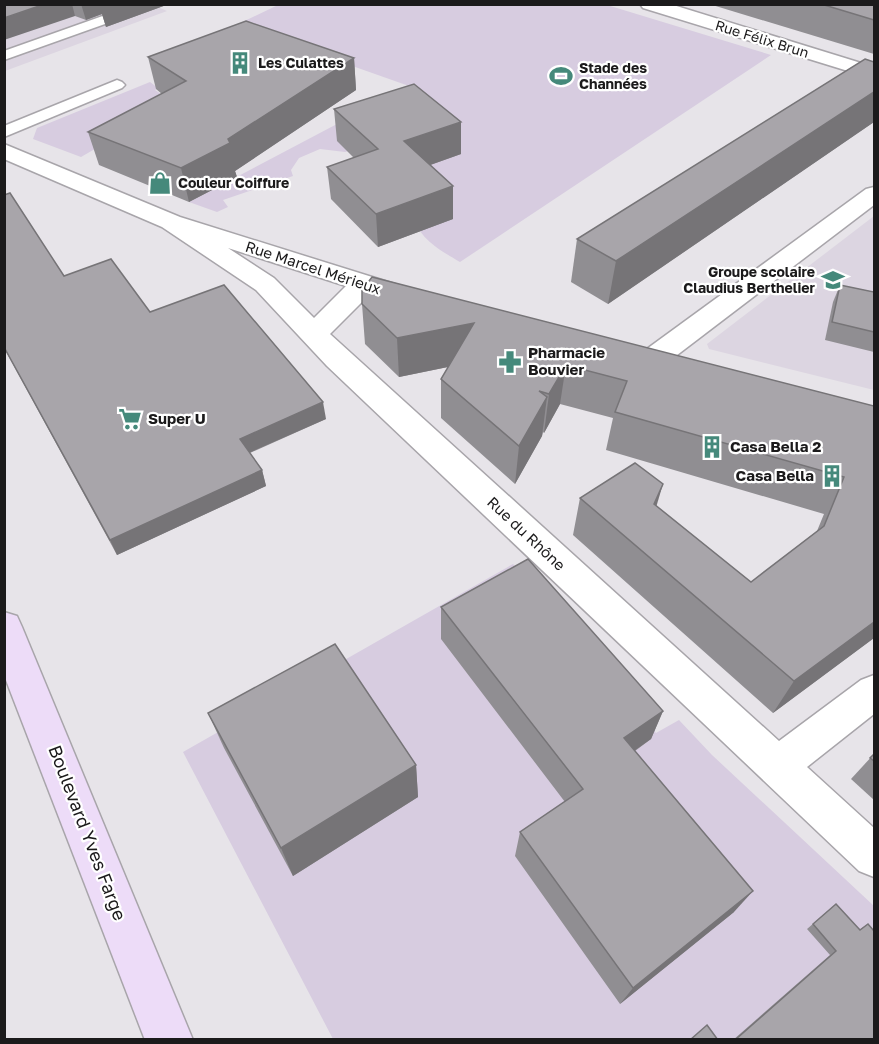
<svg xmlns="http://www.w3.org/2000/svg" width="879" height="1044" font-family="'Golos Text',sans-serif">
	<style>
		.built { fill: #dcd5e1 }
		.green { fill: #d7cce0 }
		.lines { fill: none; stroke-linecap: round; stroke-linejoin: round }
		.lane-casing { stroke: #a8a5aa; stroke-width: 3 }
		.street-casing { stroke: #a8a5aa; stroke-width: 3 }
		.secondary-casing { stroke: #a8a5aa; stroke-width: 3 }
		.lane { fill: #fff; fill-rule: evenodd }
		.street { fill: #fff; fill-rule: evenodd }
		.secondary { fill: #eddcf8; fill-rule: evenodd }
		.wall { fill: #908e92 }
		.shaded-wall { fill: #767477 }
		.building { fill: #a8a5aa; stroke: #767477; stroke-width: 1.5 }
		.labels { text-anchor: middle; stroke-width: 4.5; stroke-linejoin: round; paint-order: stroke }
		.far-street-label { font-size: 14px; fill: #1b1a1b; stroke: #fff }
		.far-poi-label { font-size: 14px; font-weight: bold; fill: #1b1a1b; stroke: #fff; text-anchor: start }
		.street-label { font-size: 15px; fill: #1b1a1b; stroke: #fff }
		.poi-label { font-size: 15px; font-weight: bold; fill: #1b1a1b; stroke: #fff; text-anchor: start }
		.near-street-label { font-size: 18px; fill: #1b1a1b; stroke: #fff }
	</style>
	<rect width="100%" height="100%" fill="#e7e4e9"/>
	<g class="built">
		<polygon points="151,4 167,11 5,71 5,5"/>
		<polygon points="874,216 874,390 709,349 707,344"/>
	</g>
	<g class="green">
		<path d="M278,5H607L771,55L460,262C410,233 417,228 404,174L460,154L446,141L359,148L345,152L320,149L299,158L291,170L293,176L223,200L228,207L217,212L189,202L409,86L236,25Z"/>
		<polygon points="150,82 158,88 155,90 207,125 100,146 81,157 33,139 37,128"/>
		<polygon points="513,564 651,697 637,710 656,733 679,720 712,755 874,906 874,1039 333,1039 183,752"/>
	</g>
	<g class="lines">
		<g class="lane-casing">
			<g id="lane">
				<polygon points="128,7 133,8 133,14 4,60 4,51"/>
				<polygon points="117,80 122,82 125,85 122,88 4,137 4,126"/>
			</g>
		</g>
		<g class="street-casing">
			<g id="street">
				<polygon points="640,4 670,4 874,67 874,79 643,8"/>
				<path d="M4,144L180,217L417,291L421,297L417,303L408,305L370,294L330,334L779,741L861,680L874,675V714L807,767L874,828V877L859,871L327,366L256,290L162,227L4,159ZM228,248L346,286L314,318L274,278Z"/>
				<polygon points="874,187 874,205 664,365 654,368 644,365 640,358 644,351 866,189"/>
			</g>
		</g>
		<g class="secondary-casing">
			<polygon id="secondary" points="4,612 17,616 22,627 193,1040 145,1040 4,675"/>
		</g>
		<use href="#lane" class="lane"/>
		<use href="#street" class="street"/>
		<use href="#secondary" class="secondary"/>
	</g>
	<g class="wall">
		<polygon points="4,4 169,4 106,27 102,14 86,20 75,16"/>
		<polygon points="709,4 874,4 874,54"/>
		<polygon points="148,57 354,58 356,90 235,171 237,177 189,202 99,165 88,132 162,94 156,89"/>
		<polygon points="874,62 874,122 608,304 571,282 577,239"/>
		<polygon points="334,109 461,154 430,165 453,219 378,247 331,199 327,167 354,158 337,141"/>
		<polygon points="4,195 64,276 150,312 326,419 250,453 262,470 266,486 117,555 4,348"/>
		<polygon points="840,285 874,292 874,352 825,340 833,302"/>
		<polygon points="362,304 874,406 874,638 773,713 573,535 580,498 656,506 751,582 817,531 824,514 606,450 613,418 560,404 544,433 543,432 542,436 515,484 441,418 441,379 448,367 399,377 365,344"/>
		<polygon points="441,607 663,711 651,739 635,751 734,912 620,1004 515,856 520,832 565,802 441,639"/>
		<polygon points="208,713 416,765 418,797 293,876 224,748"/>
		<polygon points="874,754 874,800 851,779"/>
		<polygon points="836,904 859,930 868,924 874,1040 733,1040 830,955 807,929"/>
	</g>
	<g class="shaded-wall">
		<polygon points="45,4 72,4 75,16 4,40 4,18"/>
		<polygon points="81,4 169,4 106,27 102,14 86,20"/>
		<polygon points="354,58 356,90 235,171 237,177 189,202 181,168"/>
		<polygon points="874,92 874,122 608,304 616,261"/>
		<polygon points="461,122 461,154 405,174 404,141"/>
		<polygon points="453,186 453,219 378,247 376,214"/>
		<polygon points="474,323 472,362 399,377 397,338"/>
		<polygon points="566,365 560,404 544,433 549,394"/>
		<polygon points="547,397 542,436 515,484 519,446"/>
		<polygon points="323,402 326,419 244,455 240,439"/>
		<polygon points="262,470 266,486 117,555 110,540"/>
		<polygon points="663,484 652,521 654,504"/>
		<polygon points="874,622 874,638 773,713 794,681"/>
		<polygon points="663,711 651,739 614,765 624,738"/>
		<polygon points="416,765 418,797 293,876 281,848"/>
		<polygon points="753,891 734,912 620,1004 633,988"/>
	</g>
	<g class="building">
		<polygon points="4,4 45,4 4,18"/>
		<polygon points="821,4 874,4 874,20"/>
		<polygon points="246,21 354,58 228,139 230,143 181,168 88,132 186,81 148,57"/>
		<polygon points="865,59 874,62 874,92 616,261 577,239"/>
		<polygon points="414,84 461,122 404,141 453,186 376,214 327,167 378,149 334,109"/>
		<polygon points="10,193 64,276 111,259 150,312 224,285 323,402 240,439 262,470 110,540 4,347 4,195"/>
		<polygon points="372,277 874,406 874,622 794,681 580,498 635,463 663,484 654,504 751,582 824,526 844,477 615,412 627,381 566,365 549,394 539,391 547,397 519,446 441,379 474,323 397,338 362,304 362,290"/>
		<polygon points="840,285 874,292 874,332 832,322"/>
		<polygon points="528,559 663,711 624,738 753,891 633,988 520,832 583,789 441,607"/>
		<polygon points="335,644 416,765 281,848 208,713"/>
		<polygon points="874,754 874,761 870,758"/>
		<polygon points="836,904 860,930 868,924 874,931 874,1040 735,1040 836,951 813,924"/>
		<polygon points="707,1025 718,1040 690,1040"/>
	</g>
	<defs>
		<g id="building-bare" transform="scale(1.8)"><path d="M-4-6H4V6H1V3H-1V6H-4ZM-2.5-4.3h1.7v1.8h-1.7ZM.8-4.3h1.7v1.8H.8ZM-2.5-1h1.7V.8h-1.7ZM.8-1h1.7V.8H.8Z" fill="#45897b" stroke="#fff" stroke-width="2.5" paint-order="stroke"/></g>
		<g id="stadium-bare" transform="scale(1.8)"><path d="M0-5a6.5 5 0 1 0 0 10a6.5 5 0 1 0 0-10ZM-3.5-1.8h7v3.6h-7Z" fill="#45897b" stroke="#fff" stroke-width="2.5" paint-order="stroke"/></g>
		<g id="shop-bare" transform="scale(1.8)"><path d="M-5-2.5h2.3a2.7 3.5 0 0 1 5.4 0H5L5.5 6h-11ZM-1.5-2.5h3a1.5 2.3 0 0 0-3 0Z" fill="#45897b" stroke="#fff" stroke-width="2.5" paint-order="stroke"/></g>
		<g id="school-bare" transform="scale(1.8)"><path d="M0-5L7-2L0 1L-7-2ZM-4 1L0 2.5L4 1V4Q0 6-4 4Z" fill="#45897b" stroke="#fff" stroke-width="2.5" paint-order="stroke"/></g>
		<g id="pharmacy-bare" transform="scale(1.8)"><path d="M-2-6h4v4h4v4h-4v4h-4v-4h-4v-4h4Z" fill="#45897b" stroke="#fff" stroke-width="2.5" paint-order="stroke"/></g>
		<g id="supermarket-bare" transform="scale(1.8)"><path d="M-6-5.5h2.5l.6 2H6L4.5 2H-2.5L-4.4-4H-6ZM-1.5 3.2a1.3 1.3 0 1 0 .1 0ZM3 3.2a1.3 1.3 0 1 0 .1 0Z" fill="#45897b" stroke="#fff" stroke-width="2.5" paint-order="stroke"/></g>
	</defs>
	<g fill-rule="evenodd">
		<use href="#building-bare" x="240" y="63"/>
		<use href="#stadium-bare" x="561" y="76"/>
		<use href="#shop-bare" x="160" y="183"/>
		<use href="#school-bare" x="833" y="280"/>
		<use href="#pharmacy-bare" x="510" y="362"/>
		<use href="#supermarket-bare" x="130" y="419"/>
		<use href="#building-bare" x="712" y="447"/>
		<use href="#building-bare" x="832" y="476"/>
	</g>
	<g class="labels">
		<g class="far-street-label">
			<text transform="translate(762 39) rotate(17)" y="5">Rue Félix Brun</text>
		</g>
		<g class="far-poi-label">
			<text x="258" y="68">Les Culattes</text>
			<text x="579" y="73">Stade des<tspan x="579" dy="16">Channées</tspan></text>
			<text x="178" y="188">Couleur Coiffure</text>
			<text x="815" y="277" text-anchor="end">Groupe scolaire<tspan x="815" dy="16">Claudius Berthelier</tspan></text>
		</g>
		<g class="street-label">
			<text transform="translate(313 268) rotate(18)" y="5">Rue Marcel Mérieux</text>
			<text transform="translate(526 534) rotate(43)" y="5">Rue du Rhône</text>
		</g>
		<g class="poi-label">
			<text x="528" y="358">Pharmacie<tspan x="528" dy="17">Bouvier</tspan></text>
			<text x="148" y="424">Super U</text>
			<text x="730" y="452">Casa Bella 2</text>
			<text x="814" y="481" text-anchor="end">Casa Bella</text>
		</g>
		<g class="near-street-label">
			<text transform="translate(87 833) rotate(69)" y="6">Boulevard Yves Farge</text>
		</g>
	</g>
	<rect width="879" height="1044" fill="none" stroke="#1b1a1b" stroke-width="12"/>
</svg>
